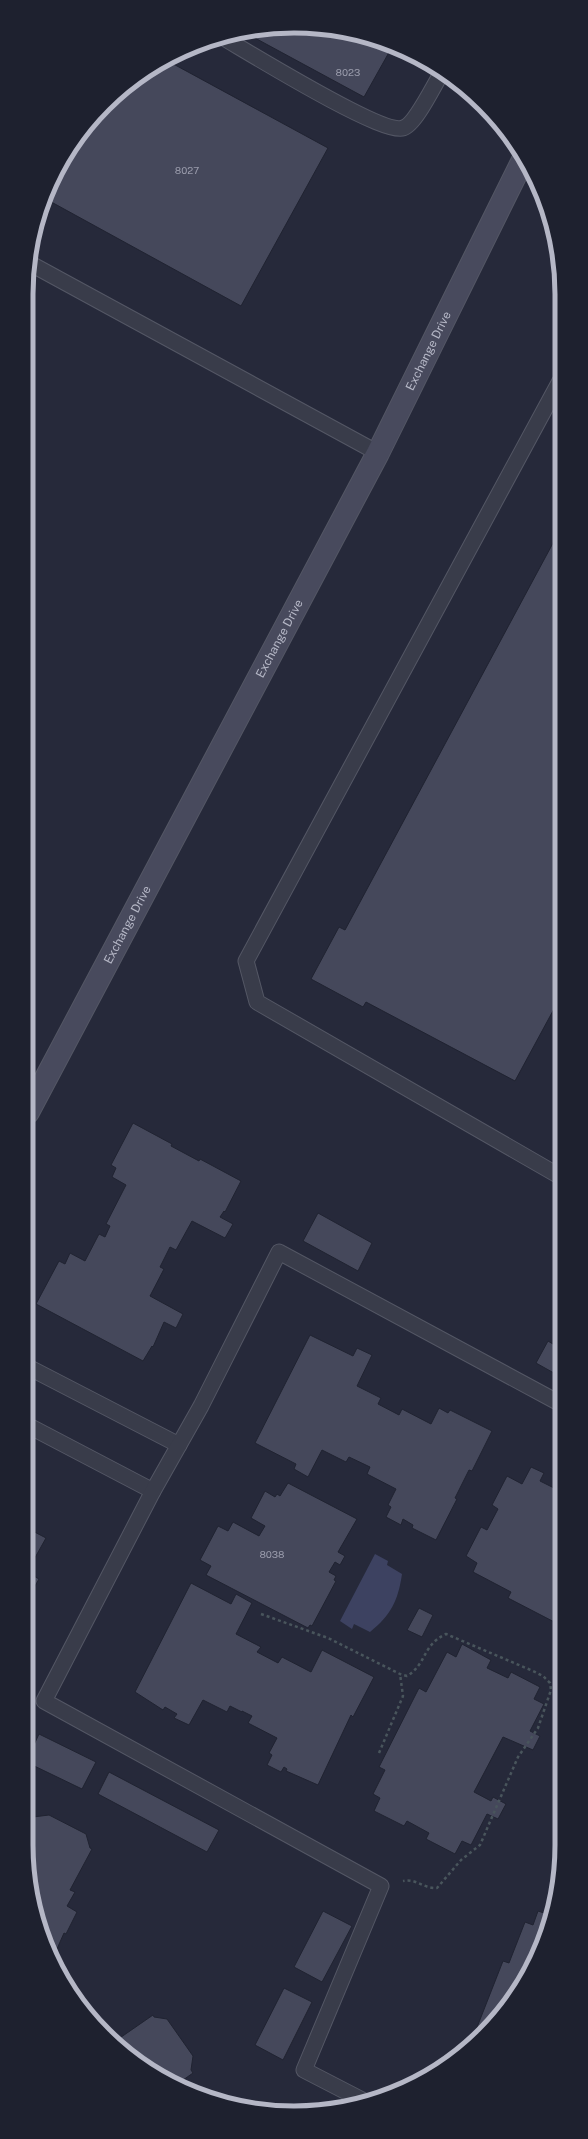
<svg xmlns="http://www.w3.org/2000/svg" width="588" height="2139" font-family="'Public Sans',sans-serif">
	<style>
		.water { fill: #3d4261 }
		.building { fill: #45485b; stroke: #202331 }
		.lines { fill: none; stroke-linecap: round; stroke-linejoin: round }
		.lane-casing { stroke: #545765; stroke-width: 17 }
		.secondary-casing { stroke: #545765; stroke-width: 24 }
		.path { stroke: #49555c; stroke-width: 2.5; stroke-dasharray: 3 3; stroke-linecap: butt }
		.lane { stroke: #393c4a; stroke-width: 15 }
		.secondary { stroke: #484a5d; stroke-width: 22 }
		.labels { text-anchor: middle; stroke-width: 3; stroke-linejoin: round; paint-order: stroke }
		.number-label { font-size: 10px; fill: #999bab }
		.street-label { font-size: 12px; fill: #b5b7c6; stroke: #1e212f }
		.rim { fill: none; stroke: #b5b7c6; stroke-width: 5 }
	</style>
	<rect width="100%" height="100%" fill="#26293a"/>
	<path class="water" d="M375,1554L388,1561L387,1565L402,1574C398,1601 391,1615 370,1632L354,1624L352,1629L340,1621Z"/>
	<g class="building">
		<polygon points="294,26 346,31 392,47 364,97 242,31"/>
		<polygon points="166,60 328,148 241,306 44,198 71,145 104,105 145,71"/>
		<polygon points="560,530 561,996 515,1081 366,1002 363,1007 311,979 339,927 345,930"/>
		<polygon points="133,1123 172,1144 171,1146 199,1161 200,1159 241,1181 225,1212 224,1211 220,1217 233,1224 225,1238 192,1221 176,1250 170,1247 160,1267 164,1269 150,1296 183,1314 176,1328 164,1322 153,1347 152,1346 143,1361 36,1304 59,1261 65,1264 70,1253 85,1261 99,1234 105,1237 110,1226 106,1224 126,1185 112,1177 116,1168 111,1165"/>
		<polygon points="318,1213 372,1243 358,1271 303,1241"/>
		<polygon points="310,1335 353,1356 357,1348 372,1355 357,1386 381,1398 378,1404 399,1415 402,1409 431,1424 439,1408 448,1413 450,1410 492,1431 472,1471 469,1470 455,1498 457,1499 436,1540 412,1528 413,1525 403,1519 401,1525 386,1517 391,1507 388,1505 396,1489 367,1474 370,1467 349,1457 346,1462 322,1450 308,1477 294,1469 296,1464 255,1443"/>
		<polygon points="548,1341 561,1349 561,1377 536,1363"/>
		<polygon points="531,1467 544,1473 540,1481 554,1488 559,1479 561,1480 562,1506 557,1515 562,1518 562,1626 508,1598 511,1592 473,1572 477,1563 466,1556 481,1527 487,1530 498,1509 492,1505 507,1476 522,1484"/>
		<polygon points="288,1483 357,1519 338,1552 345,1556 340,1565 335,1562 329,1572 336,1576 334,1580 336,1581 312,1626 310,1625 308,1628 206,1575 211,1566 200,1560 218,1526 228,1531 233,1522 259,1536 265,1526 251,1518 265,1491 275,1497 277,1494 280,1496"/>
		<polygon points="27,1528 46,1538 27,1572"/>
		<polygon points="27,1572 39,1579 31,1593 27,1591"/>
		<polygon points="191,1583 231,1604 236,1594 252,1603 236,1634 261,1647 257,1652 278,1663 282,1657 311,1672 322,1650 374,1677 353,1717 351,1715 318,1785 286,1771 287,1769 284,1767 281,1772 267,1765 272,1755 269,1753 277,1738 248,1723 252,1716 242,1711 242,1712 230,1706 227,1712 203,1700 189,1725 174,1718 177,1714 165,1707 163,1710 135,1692"/>
		<polygon points="419,1608 433,1615 422,1637 407,1630"/>
		<polygon points="462,1644 491,1660 487,1668 508,1678 511,1672 540,1687 534,1699 544,1704 530,1731 540,1736 533,1750 503,1737 474,1792 491,1801 493,1797 506,1804 498,1819 487,1814 471,1845 462,1841 455,1854 426,1839 429,1833 407,1821 404,1826 374,1811 380,1798 373,1794 385,1770 379,1767 419,1688 426,1692 447,1652 456,1657"/>
		<polygon points="39,1734 96,1762 82,1789 26,1762"/>
		<polygon points="109,1772 219,1830 207,1852 98,1794"/>
		<polygon points="30,1815 33,1817 49,1815 86,1834 90,1848 92,1849 70,1890 75,1892 67,1906 77,1912 66,1934 64,1933 53,1958 46,1947 31,1897 26,1845 26,1822"/>
		<polygon points="323,1911 352,1926 322,1982 294,1967"/>
		<polygon points="538,1911 550,1915 526,1979 495,2022 475,2041 472,2040 503,1961 509,1963 525,1922 533,1925"/>
		<polygon points="284,1988 312,2002 283,2060 255,2045"/>
		<polygon points="153,2015 154,2017 167,2019 193,2056 191,2070 193,2073 176,2085 131,2057 111,2039 114,2042"/>
	</g>
	<g class="lines">
		<g class="lane-casing">
			<g id="lane">
				<path d="M222,37C248,52 382,135 403,128C415,125 434,85 441,74"/>
				<polyline points="31,264 378,453"/>
				<polyline points="560,381 246,961 257,1002 561,1177"/>
				<polyline points="28,1367 179,1445"/>
				<polyline points="27,1425 153,1491"/>
				<polyline points="366,2102 304,2070 381,1886 44,1701 153,1491 201,1406 279,1252 561,1404"/>
			</g>
		</g>
		<g class="secondary-casing">
			<g id="secondary">
				<path id="s1" d="M28,1112L378,453L523,160"/>
			</g>
		</g>
		<g class="path">
			<path d="M261,1614L328,1638L400,1674L407,1676C427,1664 422,1645 446,1634L533,1671L543,1676L550,1683L551,1690L538,1728L518,1757L480,1845L461,1860L437,1888C424,1889 416,1878 403,1881"/>
			<polyline points="379,1753 403,1696 400,1674"/>
		</g>
		<use href="#lane" class="lane"/>
		<use href="#secondary" class="secondary"/>
	</g>
	<g class="labels">
		<g class="number-label">
			<text x="348" y="76">8023</text>
			<text x="187" y="174">8027</text>
			<text x="272" y="1558">8038</text>
		</g>
		<g class="street-label">
			<text dy="4" stroke="none"><textPath href="#s1" startOffset="860">Exchange Drive</textPath></text>
			<text dy="4" stroke="none"><textPath href="#s1" startOffset="536">Exchange Drive</textPath></text>
			<text dy="4" stroke="none"><textPath href="#s1" startOffset="212">Exchange Drive</textPath></text>
		</g>
	</g>
	<path d="M0 0H588V2139H0ZM294 33H294A261 261 0 0 1 555 294V1845A261 261 0 0 1 294 2106H294A261 261 0 0 1 33 1845V294A261 261 0 0 1 294 33Z" fill="#1e212f" fill-rule="evenodd"/>
	<path class="rim" d="M294 33H294A261 261 0 0 1 555 294V1845A261 261 0 0 1 294 2106H294A261 261 0 0 1 33 1845V294A261 261 0 0 1 294 33Z"/>
</svg>
